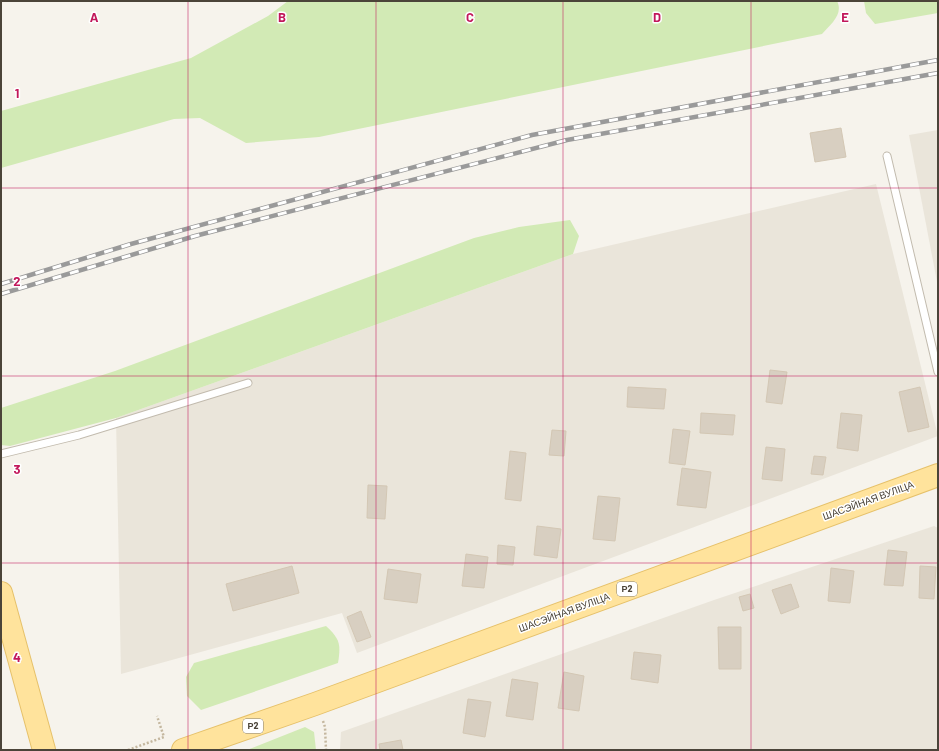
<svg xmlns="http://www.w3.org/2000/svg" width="939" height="751" font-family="Barlow,sans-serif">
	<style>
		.residential { fill: #eae5da }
		.green { fill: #d2eab5 }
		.building { fill: #d8cfc1; stroke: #d3c7b4 }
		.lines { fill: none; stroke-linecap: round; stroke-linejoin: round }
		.lane-casing { stroke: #c2bbae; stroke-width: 9 }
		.primary-casing { stroke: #e6c16a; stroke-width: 24 }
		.path { stroke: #c4b79f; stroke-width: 2.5; stroke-dasharray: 2 2; stroke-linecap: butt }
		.lane { stroke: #fff; stroke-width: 7 }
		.primary { stroke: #ffe39c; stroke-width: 22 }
		.rail-casing { stroke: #9a9a9a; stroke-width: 4.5 }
		.rail { stroke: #fff; stroke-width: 3; stroke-dasharray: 9; stroke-linecap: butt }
		.grid { fill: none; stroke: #c2185b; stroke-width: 1; stroke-opacity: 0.55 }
		.labels { text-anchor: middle; stroke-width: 3; stroke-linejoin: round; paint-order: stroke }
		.shield { fill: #fff; stroke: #817c74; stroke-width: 1 }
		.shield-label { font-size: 9px; font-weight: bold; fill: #4b4439 }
		.street-label { font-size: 10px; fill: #4b4439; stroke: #fff }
		.grid-label { font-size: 13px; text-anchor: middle; font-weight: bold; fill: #c2185b; stroke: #fff; stroke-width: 3; stroke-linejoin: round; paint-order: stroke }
	</style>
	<rect width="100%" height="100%" fill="#f6f3ec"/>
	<g class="residential">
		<polygon points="938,130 938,287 909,135"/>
		<polygon points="876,184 938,436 357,653 342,613 121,674 116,418 573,254"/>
		<polygon points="934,526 938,528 938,750 340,750 341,732 714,600"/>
	</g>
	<g class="green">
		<path d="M288,1H837C844,14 830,25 822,34L319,137L246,143L200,118L174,119L1,168V111L191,58L268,16Z"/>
		<polygon points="864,1 938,1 938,13 875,24 866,13"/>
		<polygon points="570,220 579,236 573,254 116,418 10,446 1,445 1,408 115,371 474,238 519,227"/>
		<path d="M326,626C340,639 341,644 338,663L201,710L187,696L186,677L194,663Z"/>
		<polygon points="305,727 314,732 316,750 247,750"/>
	</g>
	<g class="building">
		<polygon points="841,128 846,157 815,162 810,133"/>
		<polygon points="770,370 787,372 782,404 766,402"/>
		<polygon points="628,387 666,389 664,409 627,407"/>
		<polygon points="920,387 929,427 908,432 899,392"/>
		<polygon points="701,413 735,415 733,435 700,433"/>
		<polygon points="841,413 862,415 858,451 837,448"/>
		<polygon points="673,429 690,431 685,465 669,463"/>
		<polygon points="552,430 566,431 564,456 549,455"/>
		<polygon points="766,447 785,449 782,481 762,479"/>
		<polygon points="510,451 526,453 521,501 505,499"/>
		<polygon points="814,456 826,457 823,475 811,474"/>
		<polygon points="682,468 711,472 706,508 677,505"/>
		<polygon points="368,485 387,486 385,519 367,518"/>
		<polygon points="598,496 620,498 615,541 593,539"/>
		<polygon points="537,526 561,529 557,558 534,555"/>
		<polygon points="498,545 515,547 513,565 497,564"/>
		<polygon points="888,550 907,552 903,586 884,585"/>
		<polygon points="466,554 488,557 484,588 462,586"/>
		<polygon points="292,566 299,593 233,611 226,584"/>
		<polygon points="920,566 936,567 934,599 919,598"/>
		<polygon points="831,568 854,571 850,603 828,601"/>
		<polygon points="388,569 421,574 417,603 384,599"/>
		<polygon points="791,584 799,607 781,614 772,590"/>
		<polygon points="750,594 754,608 743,611 739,597"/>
		<polygon points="361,611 371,637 357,642 347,617"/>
		<polygon points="718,627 741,627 741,669 719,669"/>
		<polygon points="634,652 661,655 658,683 631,679"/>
		<polygon points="564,672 584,676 579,711 558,708"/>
		<polygon points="512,679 538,683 533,720 506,716"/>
		<polygon points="468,699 491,702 485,737 463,733"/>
		<polygon points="401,740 403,750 380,750 379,744"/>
	</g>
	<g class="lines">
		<g class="lane-casing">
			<g id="lane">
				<polyline points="887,156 938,372"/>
				<polyline points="1,454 79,435 248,383"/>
			</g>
		</g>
		<g class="primary-casing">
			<g id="primary">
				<polyline points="1,593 44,750"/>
				<polyline points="183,750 315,704 938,475"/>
			</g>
		</g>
		<g class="path">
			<polyline points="323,721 325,727 326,750"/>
			<polyline points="128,750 164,737 157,716"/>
		</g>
		<use href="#lane" class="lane"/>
		<use href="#primary" class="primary"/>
		<g class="rail-casing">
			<g id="rail">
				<polyline points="1,284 131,244 532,135 938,60"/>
				<polyline points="1,294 195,236 567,140 938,73"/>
			</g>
		</g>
		<use href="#rail" class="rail"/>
	</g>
	<path class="grid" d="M188,1V750M376,1V750M563,1V750M751,1V750M1,188H938M1,376H938M1,563H938"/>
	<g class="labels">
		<g class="shield">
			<rect x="617" y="582" width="20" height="14" rx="3"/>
			<rect x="243" y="719" width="20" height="14" rx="3"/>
		</g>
		<g class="shield-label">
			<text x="627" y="592">Р2</text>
			<text x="253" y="729">Р2</text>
		</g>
		<g class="street-label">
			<text transform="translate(868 500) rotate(-20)" y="4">ШАСЭЙНАЯ ВУЛІЦА</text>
			<text transform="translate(564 612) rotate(-20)" y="4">ШАСЭЙНАЯ ВУЛІЦА</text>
		</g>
	</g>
	<g class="grid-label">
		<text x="94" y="22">A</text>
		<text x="282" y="22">B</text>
		<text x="470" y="22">C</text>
		<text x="657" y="22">D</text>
		<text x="845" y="22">E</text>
		<text x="17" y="98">1</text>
		<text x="17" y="286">2</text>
		<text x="17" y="474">3</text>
		<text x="17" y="662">4</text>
	</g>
	<rect width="939" height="751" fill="none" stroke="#4b4439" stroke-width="4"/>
</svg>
